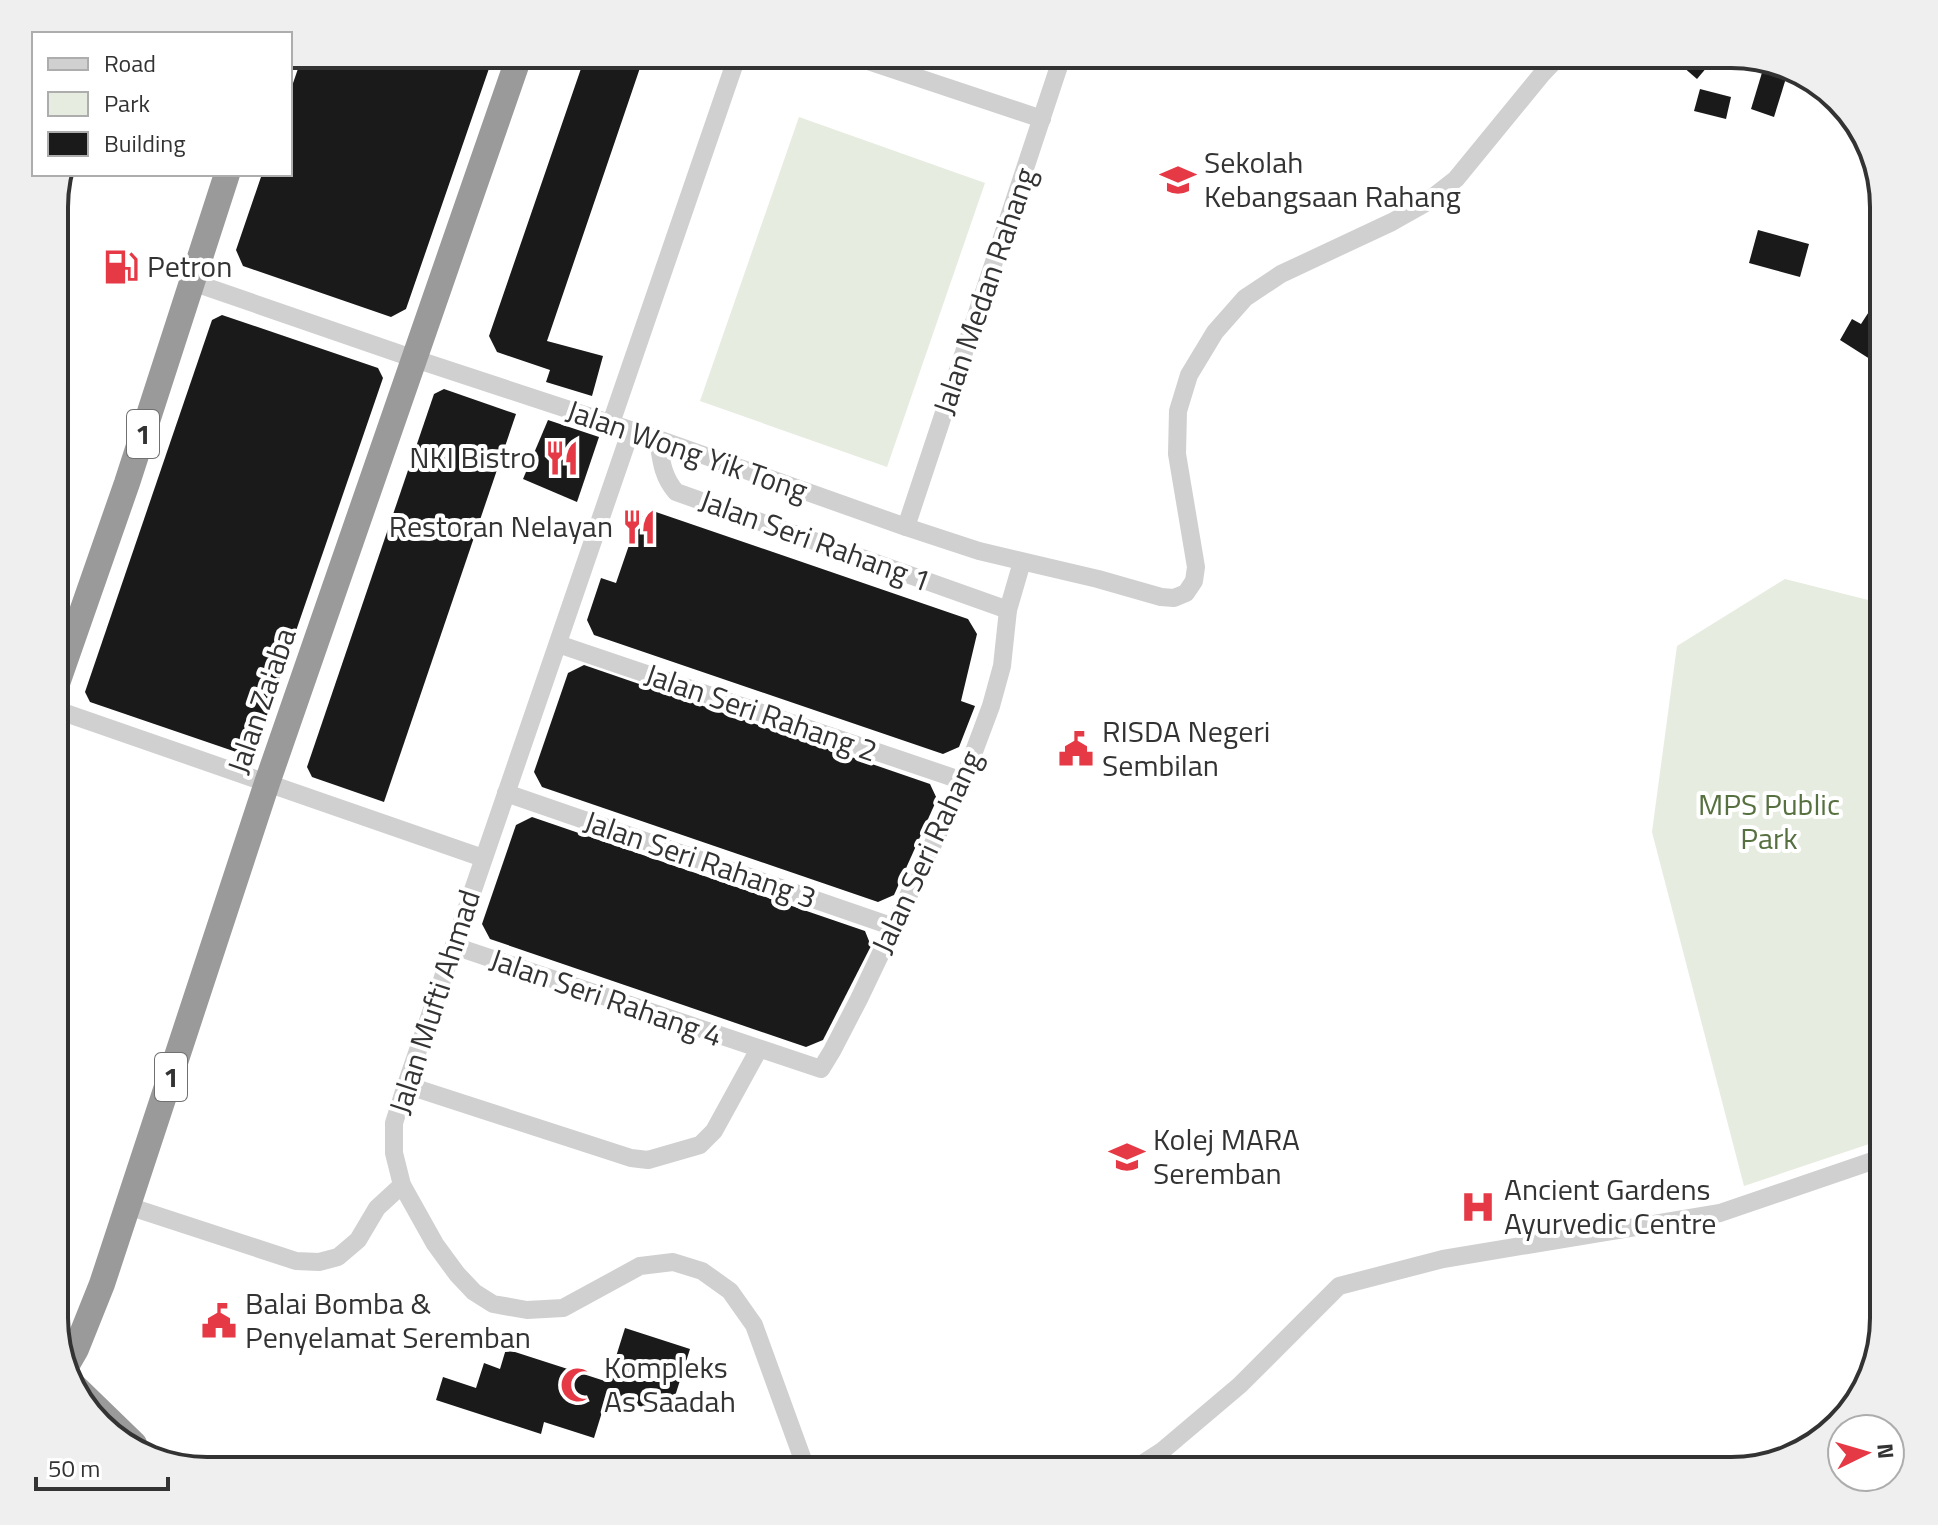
<svg xmlns="http://www.w3.org/2000/svg" width="1938" height="1525" font-family="'Titillium Web',sans-serif">
	<style>
		.green { fill: #e6ecdf }
		.building { fill: #1a1a1a }
		.lines { fill: none; stroke-linecap: round; stroke-linejoin: round }
		.minor { stroke: #d0d0d0; stroke-width: 18 }
		.highway { stroke: #9a9a9a; stroke-width: 26 }
		.labels { text-anchor: middle; stroke-width: 8; stroke-linejoin: round; paint-order: stroke }
		.shield { fill: #fff; stroke: #707070; stroke-width: 2 }
		.shield-label { font-size: 28px; font-weight: bold; fill: #333 }
		.poi-label { font-size: 30px; fill: #333; stroke: #fff; text-anchor: start }
		.street-label { font-size: 30px; fill: #333; stroke: #fff }
		.park-label { font-size: 30px; fill: #56703f; stroke: #fff }
		.rim { fill: none; stroke: #333; stroke-width: 4 }
	</style>
	<rect width="100%" height="100%" fill="#fff"/>
	<g class="green">
		<polygon points="799,117 985,183 887,467 700,401"/>
		<polygon points="1785,579 1884,604 1884,1139 1744,1186 1652,832 1677,646"/>
	</g>
	<g class="building">
		<polygon points="303,54 494,54 406,309 391,317 243,266 236,250 262,174 290,174 290,92"/>
		<polygon points="586,54 618,54 642,62 547,341 603,356 592,396 546,382 550,370 497,352 489,336"/>
		<polygon points="1668,54 1718,54 1697,79"/>
		<polygon points="1764,66 1787,75 1774,117 1751,109"/>
		<polygon points="1700,89 1731,97 1726,119 1694,111"/>
		<polygon points="1758,230 1809,244 1800,277 1749,263"/>
		<polygon points="1872,307 1884,315 1884,368 1840,340 1852,319 1861,324"/>
		<polygon points="222,315 378,368 383,378 255,750 245,755 90,702 85,692 212,320"/>
		<polygon points="444,389 516,414 384,802 312,777 307,767 434,394"/>
		<polygon points="548,420 599,437 577,502 523,479"/>
		<polygon points="653,511 968,619 977,634 961,701 975,706 959,747 943,754 594,635 587,620 601,578 616,583 638,519"/>
		<polygon points="584,665 930,784 937,799 894,895 878,902 542,787 534,772 568,673"/>
		<polygon points="532,817 865,931 871,946 823,1040 806,1047 490,939 482,924 516,825"/>
		<polygon points="625,1328 690,1349 669,1415 607,1396 594,1438 544,1422 541,1434 436,1400 443,1377 476,1388 484,1363 500,1369 506,1349 608,1382"/>
	</g>
	<g class="lines">
		<g class="minor">
			<polyline points="847,54 1042,119"/>
			<polyline points="192,282 415,359 658,439 906,527 979,551 1098,579 1161,597 1174,598 1186,593 1194,581 1196,567 1177,454 1178,411 1189,375 1215,332 1245,298 1281,274 1392,222 1424,204 1456,179 1542,74 1561,54"/>
			<polyline points="611,423 738,54"/>
			<polyline points="631,430 406,1085 394,1123 394,1153 402,1185 435,1244 457,1274 474,1292 493,1304 527,1310 563,1308 640,1266 673,1262 702,1271 730,1291 754,1325 807,1471"/>
			<path d="M658,439C661,459 662,476 676,492L1008,610"/>
			<polyline points="906,527 1063,54"/>
			<polyline points="558,644 963,781"/>
			<polyline points="54,709 483,858"/>
			<polyline points="506,793 894,927"/>
			<polyline points="454,946 821,1069 832,1051 859,999 963,781 991,706 1002,666 1008,610 1022,562"/>
			<polyline points="406,1085 631,1158 648,1160 700,1145 714,1131 759,1049"/>
			<polyline points="128,1206 296,1261 319,1262 338,1257 358,1240 377,1208 402,1185"/>
			<polyline points="1131,1471 1162,1451 1240,1385 1339,1286 1443,1259 1720,1213 1884,1157"/>
		</g>
		<g class="highway">
			<polyline points="54,692 127,483 227,174"/>
			<polyline points="65,1368 76,1349 102,1284 267,783 520,54"/>
			<polyline points="68,1380 134,1444"/>
		</g>
	</g>
	<defs>
		<g id="school-bare" transform="scale(2.76)"><path d="M0-5L7-2L0 1L-7-2ZM-4 1L0 2.5L4 1V4Q0 6-4 4Z" fill="#e63946" stroke="#fff" stroke-width="2.5" paint-order="stroke"/></g>
		<g id="fuel-bare" transform="scale(2.76)"><path d="M-5.5-6h7V0h2V4h1.3V-2.5L3-4.5l.8-.8L6-3V5H2.5V1h-1V6h-7ZM-4.2-4.7v3.2H.2V-4.7Z" fill="#e63946" stroke="#fff" stroke-width="2.5" paint-order="stroke"/></g>
		<g id="restaurant-bare" transform="scale(2.76)"><path d="M-5-6h1v4h1v-4h1v4h1v-4h1v5L-1.5 .5V6h-2V.5L-5-1ZM5-6V6H3V1.5H1.5Q1.5-4 5-6Z" fill="#e63946" stroke="#fff" stroke-width="2.5" paint-order="stroke"/></g>
		<g id="civic-bare" transform="scale(2.76)"><path d="M-.6-6.5H3V-4.5H.6V-3L4-1V1h2V6H-6V1h2V-1L-.6-3ZM-1.2 2.5V6h2.4V2.5Z" fill="#e63946" stroke="#fff" stroke-width="2.5" paint-order="stroke"/></g>
		<g id="university-bare" transform="scale(2.76)"><path d="M0-5L7-2L0 1L-7-2ZM-4 1L0 2.5L4 1V4Q0 6-4 4Z" fill="#e63946" stroke="#fff" stroke-width="2.5" paint-order="stroke"/></g>
		<g id="hospital-bare" transform="scale(2.76)"><path d="M-5-5h3v3.5h4V-5h3V5h-3V1.5h-4V5h-3Z" fill="#e63946" stroke="#fff" stroke-width="2.5" paint-order="stroke"/></g>
		<g id="mosque-bare" transform="scale(2.76)"><path d="M3.5-4.9A6 6 0 1 0 3.5 4.9A5 5 0 1 1 3.5-4.9Z" fill="#e63946" stroke="#fff" stroke-width="2.5" paint-order="stroke"/></g>
	</defs>
	<g fill-rule="evenodd">
		<use href="#school-bare" x="1178" y="180"/>
		<use href="#fuel-bare" x="121" y="267"/>
		<use href="#restaurant-bare" x="562" y="458"/>
		<use href="#restaurant-bare" x="639" y="527"/>
		<use href="#civic-bare" x="1076" y="749"/>
		<use href="#university-bare" x="1127" y="1157"/>
		<use href="#hospital-bare" x="1478" y="1207"/>
		<use href="#civic-bare" x="219" y="1321"/>
		<use href="#mosque-bare" x="578" y="1385"/>
	</g>
	<g class="labels">
		<g class="shield">
			<rect x="127" y="410" width="32" height="48" rx="6"/>
			<rect x="155" y="1053" width="32" height="48" rx="6"/>
		</g>
		<g class="shield-label">
			<text x="143" y="444">1</text>
			<text x="171" y="1087">1</text>
		</g>
		<g class="poi-label">
			<text x="1204" y="173">Sekolah<tspan x="1204" dy="34">Kebangsaan Rahang</tspan></text>
			<text x="147" y="277">Petron</text>
			<text x="536" y="468" text-anchor="end">NKI Bistro</text>
			<text x="613" y="537" text-anchor="end">Restoran Nelayan</text>
			<text x="1102" y="742">RISDA Negeri<tspan x="1102" dy="34">Sembilan</tspan></text>
			<text x="1153" y="1150">Kolej MARA<tspan x="1153" dy="34">Seremban</tspan></text>
			<text x="1504" y="1200">Ancient Gardens<tspan x="1504" dy="34">Ayurvedic Centre</tspan></text>
			<text x="245" y="1314">Balai Bomba &amp;<tspan x="245" dy="34">Penyelamat Seremban</tspan></text>
			<text x="604" y="1378">Kompleks<tspan x="604" dy="34">As Saadah</tspan></text>
		</g>
		<g class="street-label">
			<text transform="translate(985 291) rotate(-71)" y="10">Jalan Medan Rahang</text>
			<text transform="translate(687 451) rotate(19)" y="10">Jalan Wong Yik Tong</text>
			<text transform="translate(815 541) rotate(20)" y="10">Jalan Seri Rahang 1</text>
			<text transform="translate(262 701) rotate(-71)" y="10">Jalan Za'aba</text>
			<text transform="translate(761 713) rotate(19)" y="10">Jalan Seri Rahang 2</text>
			<text transform="translate(927 852) rotate(-65)" y="10">Jalan Seri Rahang</text>
			<text transform="translate(700 860) rotate(19)" y="10">Jalan Seri Rahang 3</text>
			<text transform="translate(606 998) rotate(19)" y="10">Jalan Seri Rahang 4</text>
			<text transform="translate(435 1002) rotate(-72)" y="10">Jalan Mufti Ahmad</text>
		</g>
		<g class="park-label">
			<text x="1769" y="815">MPS Public<tspan x="1769" dy="34">Park</tspan></text>
		</g>
	</g>
	<path d="M0 0H1938V1525H0ZM207 68H1731A139 139 0 0 1 1870 207V1318A139 139 0 0 1 1731 1457H207A139 139 0 0 1 68 1318V207A139 139 0 0 1 207 68Z" fill="#efefef" fill-rule="evenodd"/>
	<path class="rim" d="M207 68H1731A139 139 0 0 1 1870 207V1318A139 139 0 0 1 1731 1457H207A139 139 0 0 1 68 1318V207A139 139 0 0 1 207 68Z"/>
	<rect x="32" y="32" width="260" height="144" fill="#ffffff" stroke="#adadad" stroke-width="2"/>
	<rect x="48" y="58" width="40" height="12" fill="#d0d0d0" stroke="#adadad" stroke-width="2"/>
	<text x="104" y="72" font-size="24" fill="#333333">Road</text>
	<rect x="48" y="92" width="40" height="24" fill="#e6ecdf" stroke="#adadad" stroke-width="2"/>
	<text x="104" y="112" font-size="24" fill="#333333">Park</text>
	<rect x="48" y="132" width="40" height="24" fill="#1a1a1a" stroke="#adadad" stroke-width="2"/>
	<text x="104" y="152" font-size="24" fill="#333333">Building</text>
	<g transform="translate(1866 1453) rotate(85)"><circle r="38" fill="#ffffff" stroke="#adadad" stroke-width="2"/>
	<path d="M0-6L14 30L0 20L-14 30Z" fill="#e63946"/>
	<text y="-12" font-size="22" font-weight="bold" text-anchor="middle" fill="#333333">N</text>
	</g>
	<path d="M36 1477v12h132v-12" fill="none" stroke="#333333" stroke-width="4"/>
	<text x="48" y="1477" font-size="24" fill="#333333" stroke="#ffffff" stroke-width="6" paint-order="stroke">50 m</text>
</svg>
